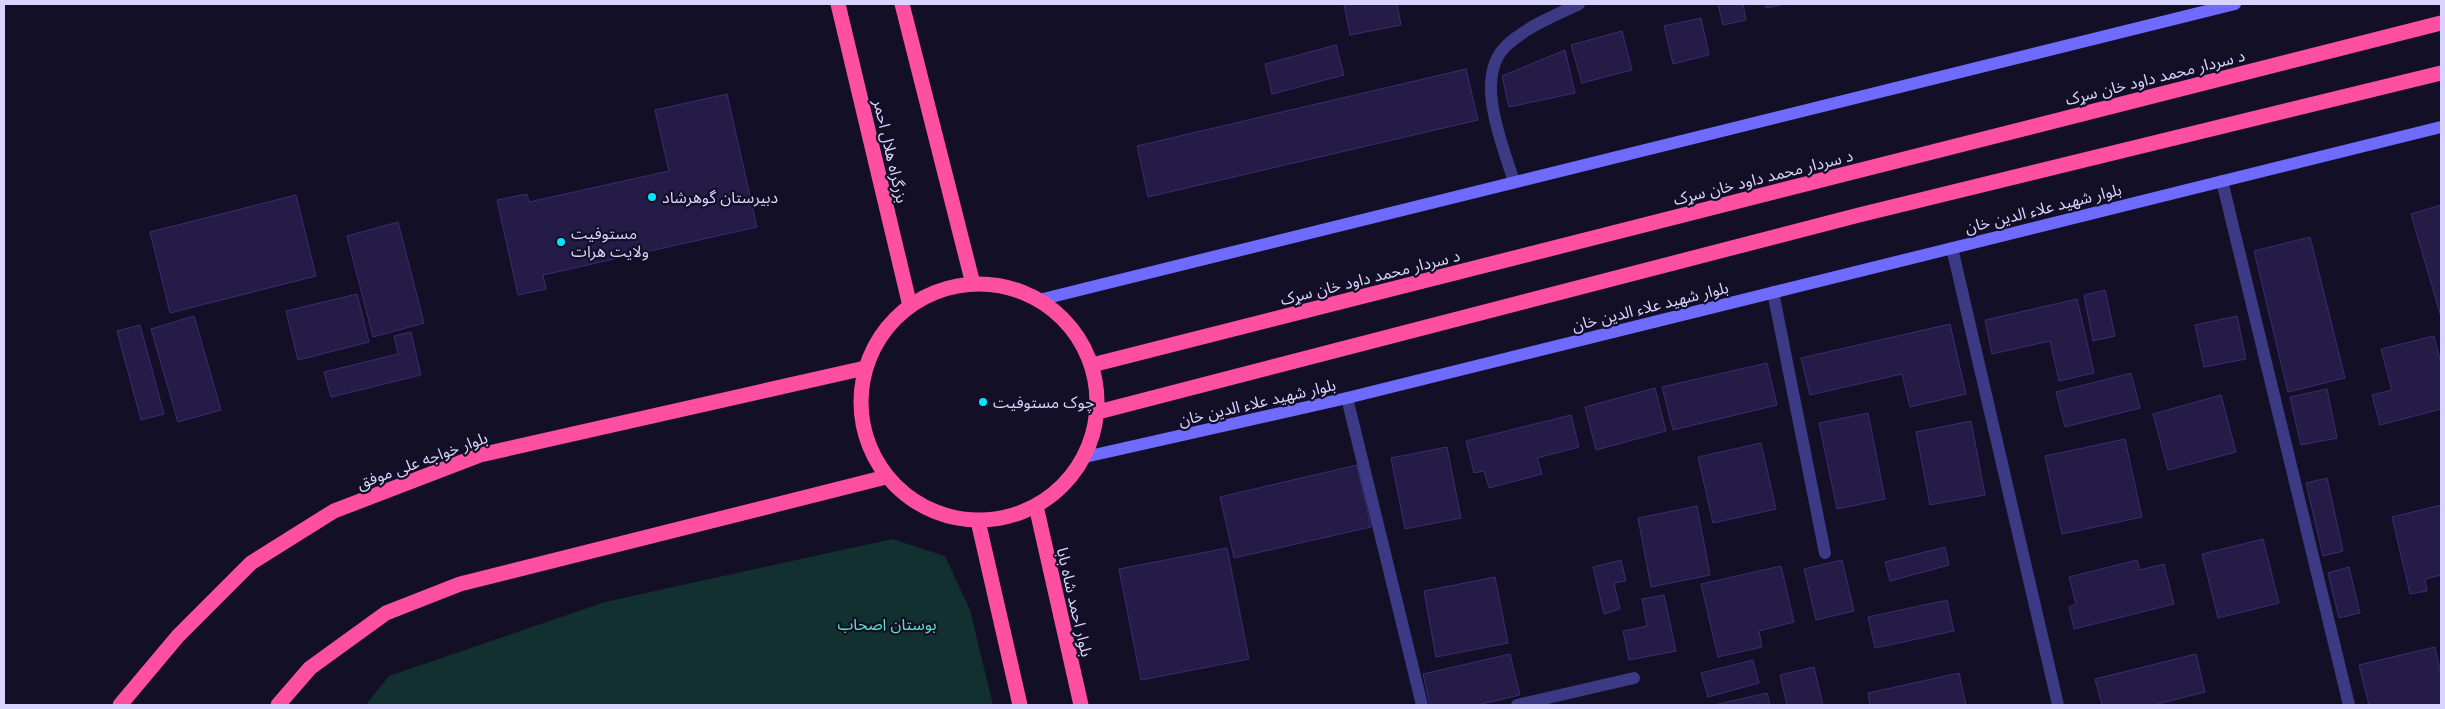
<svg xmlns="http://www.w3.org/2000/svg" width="2445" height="709" font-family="'Fira Sans','Noto Sans Arabic',sans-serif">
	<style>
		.green { fill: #12302f }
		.building { fill: #241b47; stroke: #3b2d73 }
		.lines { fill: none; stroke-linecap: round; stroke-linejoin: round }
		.street { stroke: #3d3a85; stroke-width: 12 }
		.secondary { stroke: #6f6bff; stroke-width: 12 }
		.highway { stroke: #ff4fa3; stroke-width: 15 }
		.poi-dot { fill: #00e5ff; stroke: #130f26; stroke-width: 2 }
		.labels { text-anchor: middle; stroke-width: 4.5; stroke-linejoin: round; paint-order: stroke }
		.street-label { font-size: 16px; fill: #d9d4ff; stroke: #130f26 }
		.poi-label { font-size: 16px; fill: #d9d4ff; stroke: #130f26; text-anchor: start }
		.park-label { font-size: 16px; fill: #5fe0c0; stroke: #130f26 }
	</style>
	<rect width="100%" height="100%" fill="#130f26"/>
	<polygon class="green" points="892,539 945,556 970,610 993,705 366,705 389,676 605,602"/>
	<g class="building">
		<polygon points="1344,4 1397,4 1401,25 1350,35"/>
		<polygon points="1718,4 1743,4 1746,20 1723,25"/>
		<polygon points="1766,4 1785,4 1766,8"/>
		<polygon points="1701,18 1709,55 1673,64 1664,26"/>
		<polygon points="1622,31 1632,70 1582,83 1571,45"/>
		<polygon points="1336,45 1344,75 1272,94 1265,64"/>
		<polygon points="1565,50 1575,93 1509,107 1502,76"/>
		<polygon points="1466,69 1478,120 1148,197 1137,146"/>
		<polygon points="727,94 757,227 543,275 546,289 518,295 497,200 527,194 529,202 669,171 655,110"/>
		<polygon points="296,195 316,276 170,313 150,232"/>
		<polygon points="2441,205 2441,317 2411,214"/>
		<polygon points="398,222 424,323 373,337 347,236"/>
		<polygon points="2310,237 2345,378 2288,392 2254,251"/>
		<polygon points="2105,290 2115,336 2093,341 2084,295"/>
		<polygon points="357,294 369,342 298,360 286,311"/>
		<polygon points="2077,299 2094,373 2059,381 2050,341 1992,354 1985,320"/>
		<polygon points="194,316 221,410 178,422 151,329"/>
		<polygon points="2237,316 2246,359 2204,367 2195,325"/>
		<polygon points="1950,324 1966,394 1910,407 1902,374 1810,395 1801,358"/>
		<polygon points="140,325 164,414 141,420 117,331"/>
		<polygon points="411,332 421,375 331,397 324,372 398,354 394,336"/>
		<polygon points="2434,336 2441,364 2441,409 2380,425 2372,395 2392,390 2381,349"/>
		<polygon points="1767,363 1777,405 1673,430 1662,387"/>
		<polygon points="2131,373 2140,408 2065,427 2056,392"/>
		<polygon points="1655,388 1666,431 1596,450 1585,407"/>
		<polygon points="2327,389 2337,438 2301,445 2290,397"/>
		<polygon points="2221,395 2236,452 2168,470 2153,414"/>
		<polygon points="1868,413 1885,499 1837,509 1819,423"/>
		<polygon points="1571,415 1579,447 1537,458 1542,474 1489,488 1484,471 1474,473 1466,441"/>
		<polygon points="1971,421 1985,495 1930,505 1916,432"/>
		<polygon points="2125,439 2142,517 2062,534 2045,456"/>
		<polygon points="1761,443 1776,509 1713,523 1698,457"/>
		<polygon points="1447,447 1461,518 1405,529 1391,458"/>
		<polygon points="1357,465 1371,527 1234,558 1220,497"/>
		<polygon points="2327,478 2343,551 2323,556 2306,483"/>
		<polygon points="2441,505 2441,575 2425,579 2427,591 2410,594 2392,517"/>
		<polygon points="1697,506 1710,575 1651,587 1638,518"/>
		<polygon points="2263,539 2279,603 2218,618 2202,554"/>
		<polygon points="1945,547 1949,565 1890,581 1885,562"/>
		<polygon points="1227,548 1249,659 1141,680 1119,569"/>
		<polygon points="1621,560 1626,581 1614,583 1620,609 1604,614 1593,567"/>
		<polygon points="1842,560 1854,611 1816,620 1804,569"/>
		<polygon points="2137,560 2140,570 2164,564 2174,604 2074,629 2069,607 2076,604 2069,577"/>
		<polygon points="1781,566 1794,622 1759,631 1762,647 1718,657 1701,584"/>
		<polygon points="2349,567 2360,613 2339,618 2328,573"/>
		<polygon points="1495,577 1508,643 1436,657 1424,591"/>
		<polygon points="1664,595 1676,651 1629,660 1623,631 1647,626 1642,599"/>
		<polygon points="1947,600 1954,631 1875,648 1868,617"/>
		<polygon points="2435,647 2441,675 2441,705 2369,705 2359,665"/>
		<polygon points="1510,654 1520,695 1477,705 1430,705 1423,674"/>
		<polygon points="2196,654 2205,692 2154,705 2102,705 2095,679"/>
		<polygon points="1753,660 1759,683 1708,697 1701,673"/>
		<polygon points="1814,667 1823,705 1787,705 1780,675"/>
		<polygon points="1959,673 1966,705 1870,705 1868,693"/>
		<polygon points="1767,693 1770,705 1714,705"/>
	</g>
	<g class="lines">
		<g class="street">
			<polyline points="2222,181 2349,705"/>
			<path d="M1514,182C1503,145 1473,78 1506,46C1526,27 1554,16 1579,4"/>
			<polyline points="1952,248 2058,705"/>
			<polyline points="1773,292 1825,553"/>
			<polyline points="1347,398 1422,705"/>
			<polyline points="1517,705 1634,678"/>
		</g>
		<g class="secondary">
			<polyline points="1039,300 2235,4"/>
			<polyline points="1085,457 1347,398 2441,127"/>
		</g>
		<g class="highway">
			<polyline points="838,4 910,306"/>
			<polyline points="902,4 973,284"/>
			<circle cx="979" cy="402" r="118"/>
			<polyline points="1092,365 2441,23"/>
			<polyline points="1098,412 1859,215 2441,73"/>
			<polyline points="1036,506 1081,705"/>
			<polyline points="978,521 1020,705"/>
			<polyline points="120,705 178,636 251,563 334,511 480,455 865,368"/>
			<polyline points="278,705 310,668 386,613 460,584 886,477"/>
		</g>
	</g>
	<g class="poi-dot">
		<circle cx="652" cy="197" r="5"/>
		<circle cx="561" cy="242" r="5"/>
		<circle cx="983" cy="402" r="5"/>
	</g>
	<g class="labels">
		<g class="street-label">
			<text transform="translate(2155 77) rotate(-14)" y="6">د سردار محمد داود خان سړک</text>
			<text transform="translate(891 151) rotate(77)" y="6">بزرگراه هلال احمر</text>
			<text transform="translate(1763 177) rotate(-14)" y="6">د سردار محمد داود خان سړک</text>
			<text transform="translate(2043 208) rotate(-14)" y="6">بلوار شهید علاء الدین خان</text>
			<text transform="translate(1370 277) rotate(-14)" y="6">د سردار محمد داود خان سړک</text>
			<text transform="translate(1650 306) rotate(-14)" y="6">بلوار شهید علاء الدین خان</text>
			<text transform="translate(1257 402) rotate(-13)" y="6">بلوار شهید علاء الدین خان</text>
			<text transform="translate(422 460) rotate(-20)" y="6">بلوار خواجه علی موفق</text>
			<text transform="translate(1075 602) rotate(77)" y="6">بلوار احمد شاه بابا</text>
		</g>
		<g class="poi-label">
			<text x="662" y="203">دبیرستان گوهرشاد</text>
			<text x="571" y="239">مستوفیت<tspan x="571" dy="18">ولایت هرات</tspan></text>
			<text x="993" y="408">چوک مستوفیت</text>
		</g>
		<g class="park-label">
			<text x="887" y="630">بوستان اصحاب</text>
		</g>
	</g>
	<rect width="2445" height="709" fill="none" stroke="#d9d4ff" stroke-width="10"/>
</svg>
